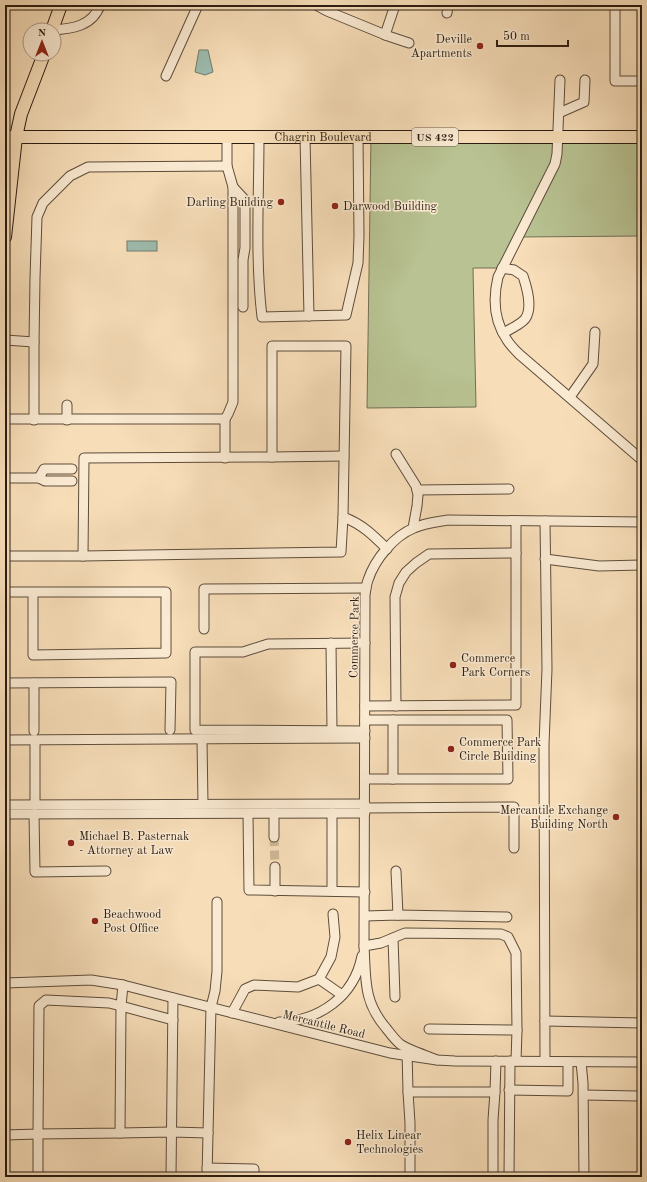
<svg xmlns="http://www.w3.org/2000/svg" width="647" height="1182" font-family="'Old Standard TT',serif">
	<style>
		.green { fill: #b8c292; stroke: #726f52 }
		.water { fill: #9dbcaf; stroke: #6f7c70 }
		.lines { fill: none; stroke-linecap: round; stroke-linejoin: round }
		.minor-tunnel { stroke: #ceb797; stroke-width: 9; stroke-dasharray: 9 4.5; stroke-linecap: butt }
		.minor-casing { stroke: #5e4c3b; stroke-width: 11 }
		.major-casing { stroke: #2b1c11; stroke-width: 14 }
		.minor { stroke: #faead2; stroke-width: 9 }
		.major { stroke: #f7deb9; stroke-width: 12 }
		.poi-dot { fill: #8f2418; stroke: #faead2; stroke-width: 1.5 }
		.labels { text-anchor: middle; stroke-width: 3; stroke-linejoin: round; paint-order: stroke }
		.shield { fill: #faead2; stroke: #695a4b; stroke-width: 1 }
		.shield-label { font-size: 11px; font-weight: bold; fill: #2b1c11 }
		.poi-label { font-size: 12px; fill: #2b1c11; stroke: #faead2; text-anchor: start }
		.street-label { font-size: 12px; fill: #2b1c11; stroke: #faead2 }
	</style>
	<rect width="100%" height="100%" fill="#f7deb9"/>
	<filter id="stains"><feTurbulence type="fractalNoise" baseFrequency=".005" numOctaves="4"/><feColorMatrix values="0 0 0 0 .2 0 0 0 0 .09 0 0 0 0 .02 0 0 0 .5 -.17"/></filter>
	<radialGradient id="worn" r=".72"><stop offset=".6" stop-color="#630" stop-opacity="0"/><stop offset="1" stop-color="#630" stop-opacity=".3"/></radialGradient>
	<polygon class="green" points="371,137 642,137 642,236 518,237 502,268 473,268 476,407 367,408"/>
	<g class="water">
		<polygon points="199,50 208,50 213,72 205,75 195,72"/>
		<rect x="127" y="241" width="30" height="10"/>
	</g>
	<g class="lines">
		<polyline class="minor-tunnel" points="274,837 275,867"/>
		<g class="minor-casing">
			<g id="minor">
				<polyline points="316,5 327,11 388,36 409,43"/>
				<polyline points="615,5 615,81 642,81"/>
				<polyline points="447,13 448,5"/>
				<path d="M52,30C72,29 93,26 100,5"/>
				<polyline points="385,35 395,5"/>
				<polyline points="166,76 198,5"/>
				<path d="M560,80L557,154L555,164L498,277C493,298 494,321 507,340C510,345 515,350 519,354L642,460"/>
				<polyline points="559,113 584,102 585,80"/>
				<path d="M259,137C259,197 255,257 262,317L346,315L358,263L359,236L358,137"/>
				<polyline points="305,137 309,316"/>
				<polyline points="233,187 245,200 245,248 243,260 243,307"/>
				<path d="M502,268L514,270L523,276C527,288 533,308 525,319C521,324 509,330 503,333"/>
				<polyline points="5,340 34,342 35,278 37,217 43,203 70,176 88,167 227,166"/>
				<polyline points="34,342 34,420"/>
				<polyline points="570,397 593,364 595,332"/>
				<polyline points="67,405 67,420"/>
				<polyline points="5,419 225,419 228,414 233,402 233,187 227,166 227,137"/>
				<polyline points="225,419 225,458"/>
				<polyline points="396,454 416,486 418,495 417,506 413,528"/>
				<polyline points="272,457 344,456"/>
				<polyline points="5,478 39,478 45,481 72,481"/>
				<polyline points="39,478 44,469 72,469"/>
				<polyline points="417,490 509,489"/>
				<polyline points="545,521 547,669 544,744 545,1061"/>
				<path d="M5,556H83L84,458L272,457V346H346L343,517C362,524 373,535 387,549"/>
				<polyline points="83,556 341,552 343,517"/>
				<polyline points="545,559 599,566 642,565"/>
				<polyline points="5,592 166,592 166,653 33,655 33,592"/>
				<polyline points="204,629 204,589 366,588"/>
				<polyline points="331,643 332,731"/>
				<polyline points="5,683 171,682 170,730"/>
				<polyline points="365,706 516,705 516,521"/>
				<polyline points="396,706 395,597 399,583 406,572 416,563 429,554 516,553"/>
				<polyline points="393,720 393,779"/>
				<polyline points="34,731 34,683"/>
				<polyline points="365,731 195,730 195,652 243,652 268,644 365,643"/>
				<polyline points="202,739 203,804"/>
				<polyline points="5,740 365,738"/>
				<polyline points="35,740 35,805"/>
				<polyline points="365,779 508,779 507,720 365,720"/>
				<polyline points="5,805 365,804"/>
				<polyline points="365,808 514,807 514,848"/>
				<polyline points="274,813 274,837"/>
				<polyline points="5,814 365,813"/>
				<polyline points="34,814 35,872 106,871"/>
				<polyline points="248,814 249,890 365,892"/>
				<polyline points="396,871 398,915"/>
				<polyline points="275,891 275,867"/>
				<polyline points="332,891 332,813"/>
				<polyline points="365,916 398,915 507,917"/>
				<polyline points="393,938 395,997"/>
				<polyline points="364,946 381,943 405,933 501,934 508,937 516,953 517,1030 429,1029"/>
				<polyline points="319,979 331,957 335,937 333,914"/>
				<polyline points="5,983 91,980 123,985 390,1053 437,1060 455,1061 642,1062"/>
				<polyline points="232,1013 245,989 254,985 298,987 319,979 342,995"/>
				<polyline points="545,1021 642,1023"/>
				<path d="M279,1022C319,1021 354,997 362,956"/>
				<polyline points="407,1050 408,1092 495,1092 496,1061"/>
				<path d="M437,1060C428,1056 408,1050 400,1044C395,1040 390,1033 386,1028C363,1001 366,979 364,946L365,595C366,590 366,585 368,580C375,559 394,536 414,528C425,523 436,522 448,520L642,522"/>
				<polyline points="516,1061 517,1030"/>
				<polyline points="581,1062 583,1083 584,1177"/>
				<polyline points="509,1090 568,1091 568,1062"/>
				<polyline points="408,1092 410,1123 410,1177"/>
				<polyline points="584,1095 638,1096"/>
				<polyline points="120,1133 172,1132 208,1133 211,1007 215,991 217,971 217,902"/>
				<polyline points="5,1135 38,1134 39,1006 46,1000 109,1003 121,1006 123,985"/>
				<polyline points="207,1168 254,1169 254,1177"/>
				<polyline points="38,1177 38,1134 120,1133 121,1006 173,1020"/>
				<polyline points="171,1177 173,998"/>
				<polyline points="207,1177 208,1133"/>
				<polyline points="493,1177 493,1120 495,1092"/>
				<polyline points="509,1177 510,1061"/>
			</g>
		</g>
		<g class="major-casing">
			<g id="major">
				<polyline points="52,30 61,5"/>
				<path id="s1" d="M5,137H642"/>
				<polyline points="5,237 16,137 21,114 44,54"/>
			</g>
		</g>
		<use href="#minor" class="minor"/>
		<use href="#major" class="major"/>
	</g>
	<g class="poi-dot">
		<circle cx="480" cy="46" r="4"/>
		<circle cx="281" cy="202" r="4"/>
		<circle cx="335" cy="206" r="4"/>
		<circle cx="453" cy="665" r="4"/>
		<circle cx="451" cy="749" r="4"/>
		<circle cx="616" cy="817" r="4"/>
		<circle cx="71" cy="843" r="4"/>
		<circle cx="95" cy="921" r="4"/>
		<circle cx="348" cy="1142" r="4"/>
	</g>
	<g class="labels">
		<rect class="shield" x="412" y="128" width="46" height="18" rx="3"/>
		<g class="shield-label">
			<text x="435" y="141">US 422</text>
		</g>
		<g class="poi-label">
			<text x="472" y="43" text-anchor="end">Deville<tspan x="472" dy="14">Apartments</tspan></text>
			<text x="273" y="206" text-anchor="end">Darling Building</text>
			<text x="343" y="210">Darwood Building</text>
			<text x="461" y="662">Commerce<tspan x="461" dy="14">Park Corners</tspan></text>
			<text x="459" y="746">Commerce Park<tspan x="459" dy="14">Circle Building</tspan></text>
			<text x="608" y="814" text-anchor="end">Mercantile Exchange<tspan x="608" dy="14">Building North</tspan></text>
			<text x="79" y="840">Michael B. Pasternak<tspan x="79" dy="14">- Attorney at Law</tspan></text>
			<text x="103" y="918">Beachwood<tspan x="103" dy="14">Post Office</tspan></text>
			<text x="356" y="1139">Helix Linear<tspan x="356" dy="14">Technologies</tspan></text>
		</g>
		<g class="street-label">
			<text dy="4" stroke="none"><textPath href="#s1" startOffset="318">Chagrin Boulevard</textPath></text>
			<text transform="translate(354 637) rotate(-89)" y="4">Commerce Park</text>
			<text transform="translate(324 1024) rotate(14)" y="4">Mercantile Road</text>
		</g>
	</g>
	<rect width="647" height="1182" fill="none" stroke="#f7deb9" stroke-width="20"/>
	<rect x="6" y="6" width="635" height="1170" fill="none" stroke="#2b1c11" stroke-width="2"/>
	<rect x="10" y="10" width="627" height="1162" fill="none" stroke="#2b1c11"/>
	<g transform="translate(42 42)"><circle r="19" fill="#faead2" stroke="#a79885"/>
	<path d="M0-3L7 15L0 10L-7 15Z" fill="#8f2418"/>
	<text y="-6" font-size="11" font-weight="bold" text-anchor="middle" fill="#2b1c11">N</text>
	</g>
	<path d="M497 40v6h71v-6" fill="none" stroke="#2b1c11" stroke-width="2"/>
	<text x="503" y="40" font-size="12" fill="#2b1c11" stroke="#faead2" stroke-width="3" paint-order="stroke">50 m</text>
	<rect width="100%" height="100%" filter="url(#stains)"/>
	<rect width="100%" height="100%" fill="url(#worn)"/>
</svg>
